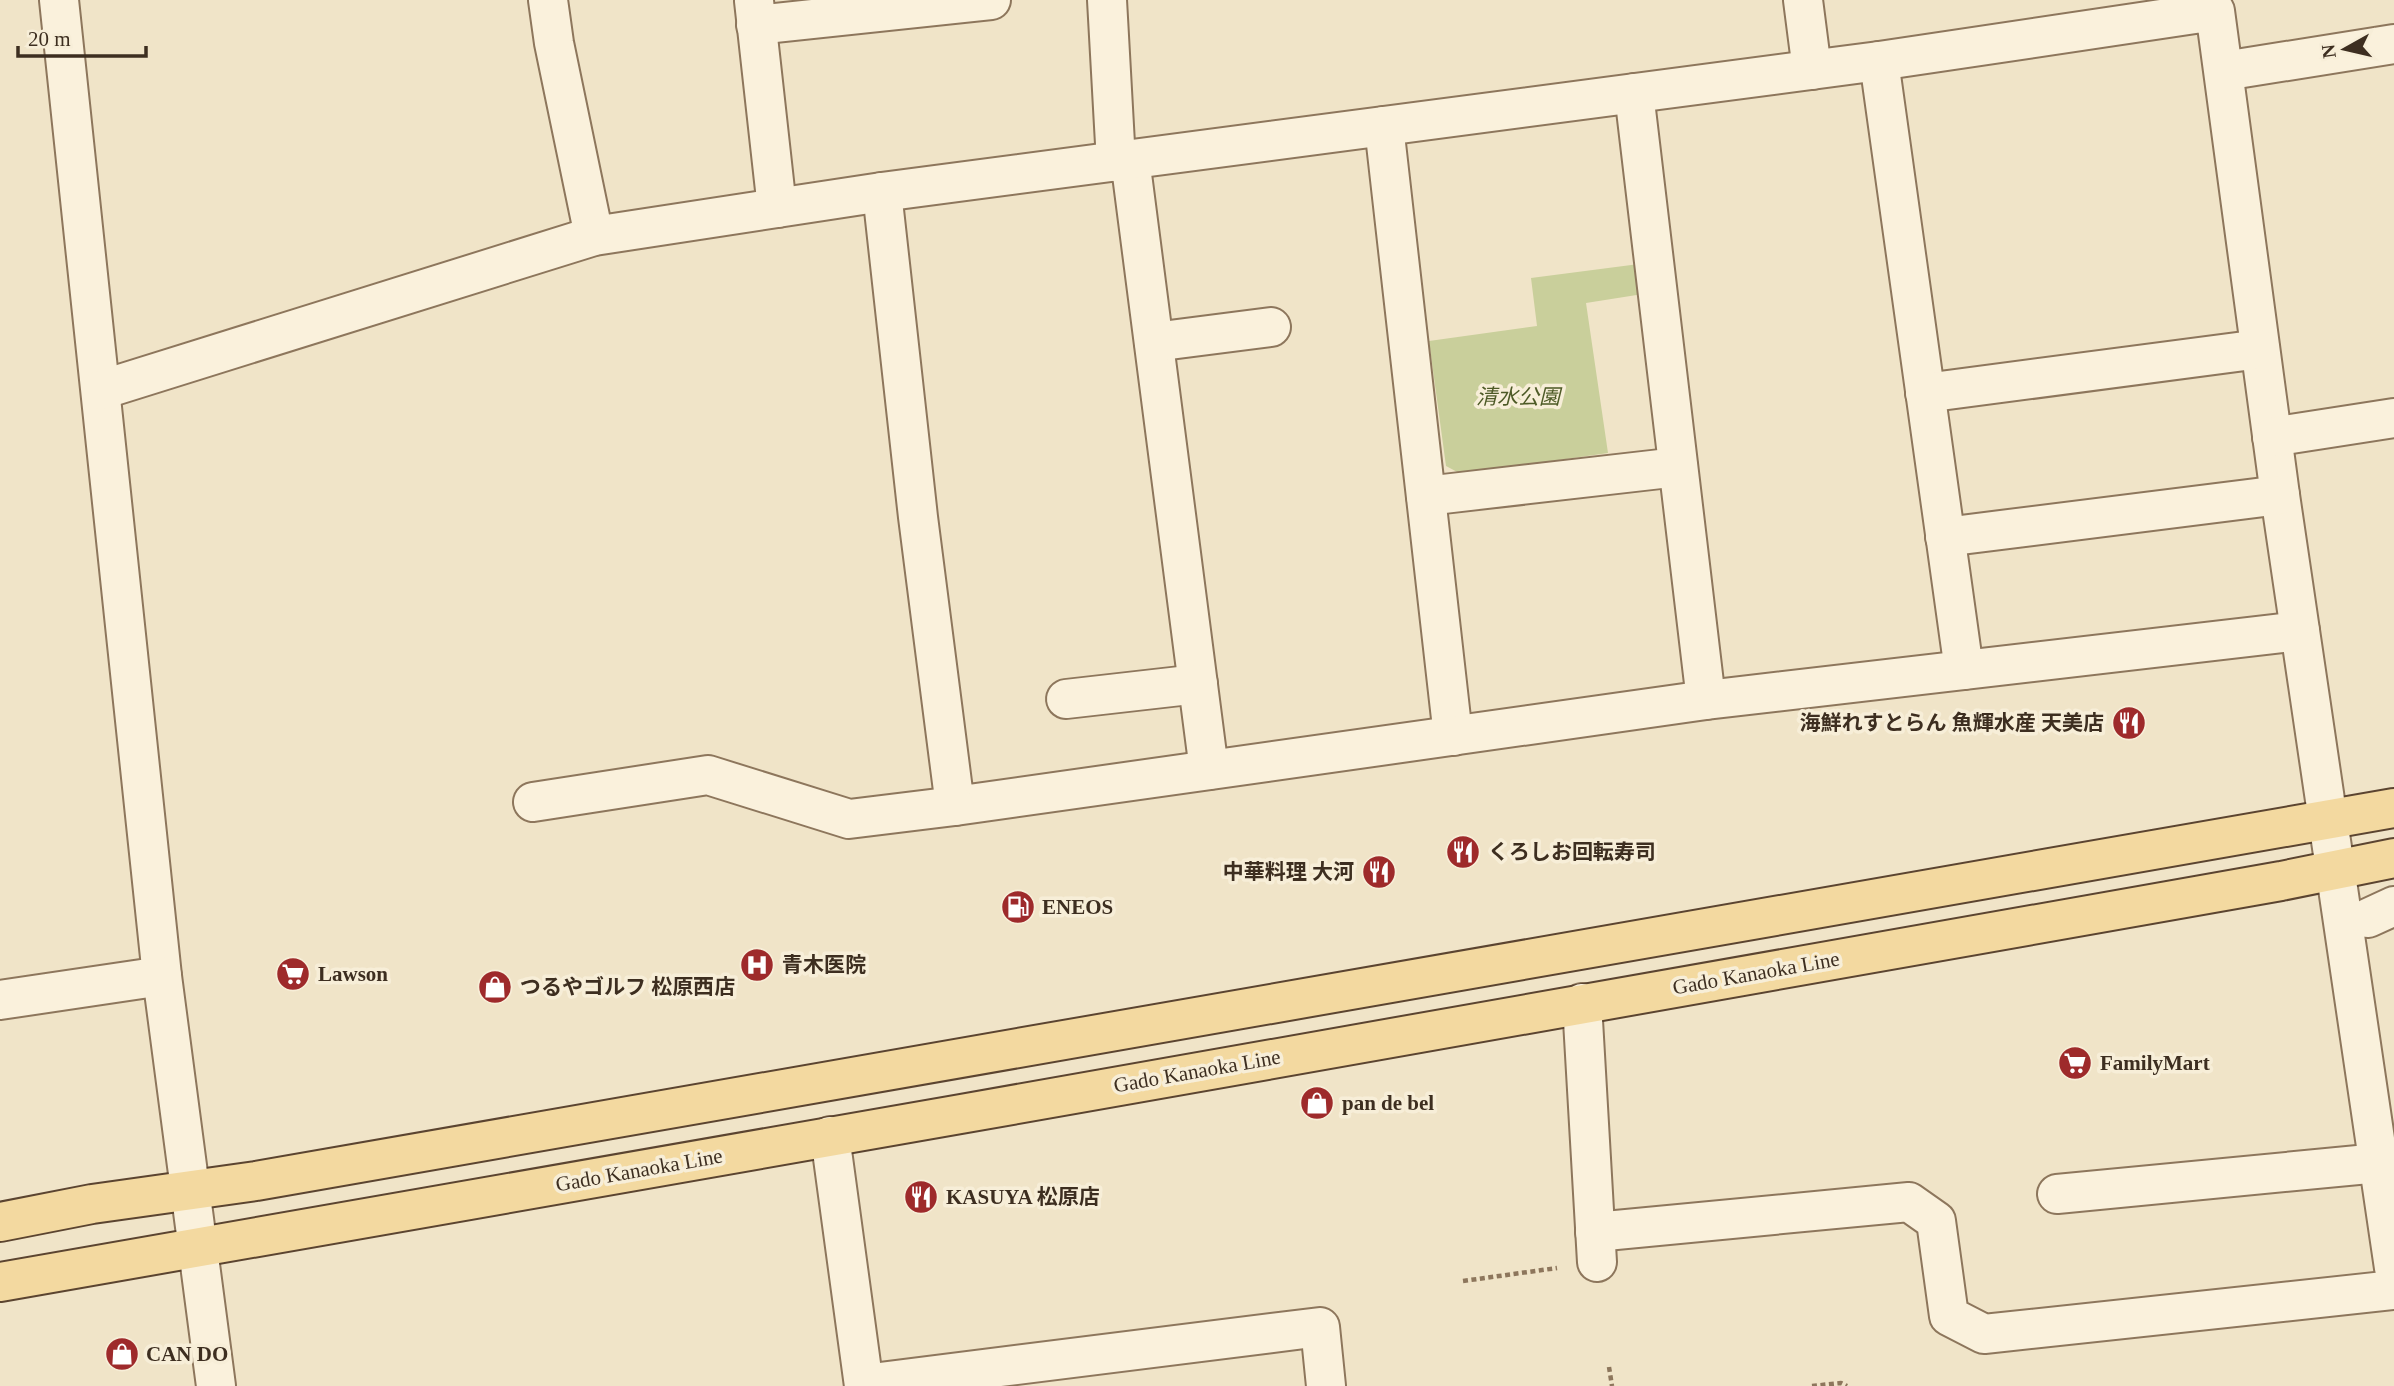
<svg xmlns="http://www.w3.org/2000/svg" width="2394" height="1386" font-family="'Times New Roman','Noto Sans JP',serif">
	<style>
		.green { fill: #c9cf9b }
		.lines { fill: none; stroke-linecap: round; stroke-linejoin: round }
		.minor-casing { stroke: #8d765c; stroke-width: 42 }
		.major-casing { stroke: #5b4430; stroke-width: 42 }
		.path { stroke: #8d765c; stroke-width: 4.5; stroke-dasharray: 5 3.5; stroke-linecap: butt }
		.minor { stroke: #faf1dc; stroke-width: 38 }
		.major { stroke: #f3d9a0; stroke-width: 38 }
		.labels { text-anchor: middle; stroke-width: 7; stroke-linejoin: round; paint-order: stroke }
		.park-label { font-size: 21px; font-style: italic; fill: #4d5a26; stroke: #f7eed8 }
		.poi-label { font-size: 21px; font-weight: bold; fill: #3d2e20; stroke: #f7eed8; text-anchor: start }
		.street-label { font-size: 21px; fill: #3d2e20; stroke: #f7eed8 }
	</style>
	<rect width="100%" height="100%" fill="#f0e4c8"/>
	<polygon class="green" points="1639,264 1643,294 1586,303 1608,453 1461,474 1446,466 1429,341 1537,326 1531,278"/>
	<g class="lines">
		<g class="minor-casing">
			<g id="minor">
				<polyline points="59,0 162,976 216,1386"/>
				<polyline points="548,0 554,43 594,236"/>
				<polyline points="1107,0 1116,162"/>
				<polyline points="1803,0 1812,70"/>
				<polyline points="754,1 777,208"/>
				<polyline points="756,25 991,0"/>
				<polyline points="1879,61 1964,670"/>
				<polyline points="2224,71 2394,44"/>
				<polyline points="1634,93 1706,700"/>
				<polyline points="1384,126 1453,736"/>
				<polyline points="1130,159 1209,770"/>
				<polyline points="882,192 918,517 955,806 1706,700 2300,631"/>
				<polyline points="1154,342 1271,327"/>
				<polyline points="101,390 594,236 882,192 1879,61 2215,11 2280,495 2394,1268"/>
				<polyline points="1925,393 2260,349"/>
				<polyline points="2272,437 2394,418"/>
				<polyline points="1426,496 1678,467"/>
				<polyline points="1945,537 2280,495"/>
				<polyline points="1066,699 1198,684"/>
				<polyline points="533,802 708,775 849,819 955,806"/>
				<polyline points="2368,918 2394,906"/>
				<polyline points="0,1000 162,976"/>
				<polyline points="1582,1003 1597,1262"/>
				<polyline points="830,1136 864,1386"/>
				<polyline points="2057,1194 2379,1163"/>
				<polyline points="1595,1232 1909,1202 1936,1221 1949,1316 1984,1334 2394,1290"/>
				<polyline points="864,1384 1320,1327 1326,1386"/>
			</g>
		</g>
		<g class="major-casing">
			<g id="major">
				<polyline points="0,1222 92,1204 256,1181 2394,808"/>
				<path d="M0,1282C761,1151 1520,1014 2281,881L2394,858"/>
			</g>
		</g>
		<g class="path">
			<polyline points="1463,1281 1557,1268"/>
			<polyline points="1609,1367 1612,1386"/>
			<polyline points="1812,1386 1841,1383 1847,1386"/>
		</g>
		<use href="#minor" class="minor"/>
		<use href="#major" class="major"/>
	</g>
	<defs>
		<g id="restaurant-disc" transform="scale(1.75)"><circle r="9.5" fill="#9e2a2b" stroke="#f7eed8"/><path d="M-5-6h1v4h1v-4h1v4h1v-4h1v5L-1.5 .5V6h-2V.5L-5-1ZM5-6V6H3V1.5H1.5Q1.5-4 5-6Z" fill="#fff"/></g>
		<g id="fuel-disc" transform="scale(1.75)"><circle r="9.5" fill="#9e2a2b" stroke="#f7eed8"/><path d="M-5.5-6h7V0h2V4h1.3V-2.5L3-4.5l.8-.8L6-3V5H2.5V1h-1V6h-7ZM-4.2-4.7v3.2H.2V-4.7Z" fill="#fff"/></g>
		<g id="hospital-disc" transform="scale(1.75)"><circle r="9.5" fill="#9e2a2b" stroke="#f7eed8"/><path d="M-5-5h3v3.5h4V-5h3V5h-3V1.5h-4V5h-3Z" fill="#fff"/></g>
		<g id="supermarket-disc" transform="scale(1.75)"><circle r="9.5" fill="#9e2a2b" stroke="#f7eed8"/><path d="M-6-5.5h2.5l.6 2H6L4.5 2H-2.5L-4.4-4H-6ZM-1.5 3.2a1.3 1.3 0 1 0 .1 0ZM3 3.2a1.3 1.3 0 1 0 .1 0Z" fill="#fff"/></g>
		<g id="shop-disc" transform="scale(1.75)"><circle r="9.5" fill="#9e2a2b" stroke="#f7eed8"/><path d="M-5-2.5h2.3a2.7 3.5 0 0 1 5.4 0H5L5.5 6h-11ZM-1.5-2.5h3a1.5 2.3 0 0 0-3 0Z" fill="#fff"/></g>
	</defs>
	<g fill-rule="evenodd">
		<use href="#restaurant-disc" x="2129" y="723"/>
		<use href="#restaurant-disc" x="1463" y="852"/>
		<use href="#restaurant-disc" x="1379" y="872"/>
		<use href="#fuel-disc" x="1018" y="907"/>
		<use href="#hospital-disc" x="757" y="965"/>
		<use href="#supermarket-disc" x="293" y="974"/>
		<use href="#shop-disc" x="495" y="987"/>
		<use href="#supermarket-disc" x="2075" y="1063"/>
		<use href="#shop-disc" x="1317" y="1103"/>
		<use href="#restaurant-disc" x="921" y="1197"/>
		<use href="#shop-disc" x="122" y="1354"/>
	</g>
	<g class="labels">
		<g class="park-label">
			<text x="1518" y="404">清水公園</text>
		</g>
		<g class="poi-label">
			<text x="2104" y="730" text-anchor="end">海鮮れすとらん 魚輝水産 天美店</text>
			<text x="1488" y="859">くろしお回転寿司</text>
			<text x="1354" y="879" text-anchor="end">中華料理 大河</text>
			<text x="1042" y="914">ENEOS</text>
			<text x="782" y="972">青木医院</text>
			<text x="318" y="981">Lawson</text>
			<text x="520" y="994">つるやゴルフ 松原西店</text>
			<text x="2100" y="1070">FamilyMart</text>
			<text x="1342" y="1110">pan de bel</text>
			<text x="946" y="1204">KASUYA 松原店</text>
			<text x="146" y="1361">CAN DO</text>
		</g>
		<g class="street-label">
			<text transform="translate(1756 973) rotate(-10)" y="7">Gado Kanaoka Line</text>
			<text transform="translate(1197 1071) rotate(-10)" y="7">Gado Kanaoka Line</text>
			<text transform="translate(639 1170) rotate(-10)" y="7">Gado Kanaoka Line</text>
		</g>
	</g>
	<g transform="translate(2345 49) rotate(262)" stroke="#f7eed8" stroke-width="5" paint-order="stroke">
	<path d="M0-5L12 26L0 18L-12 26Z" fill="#3d2e20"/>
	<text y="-10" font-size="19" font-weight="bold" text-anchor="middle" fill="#3d2e20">N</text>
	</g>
	<path d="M18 46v10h128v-10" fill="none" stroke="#3d2e20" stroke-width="3.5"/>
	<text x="28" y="46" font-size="21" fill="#3d2e20" stroke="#f7eed8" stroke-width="5" paint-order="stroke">20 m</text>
</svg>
